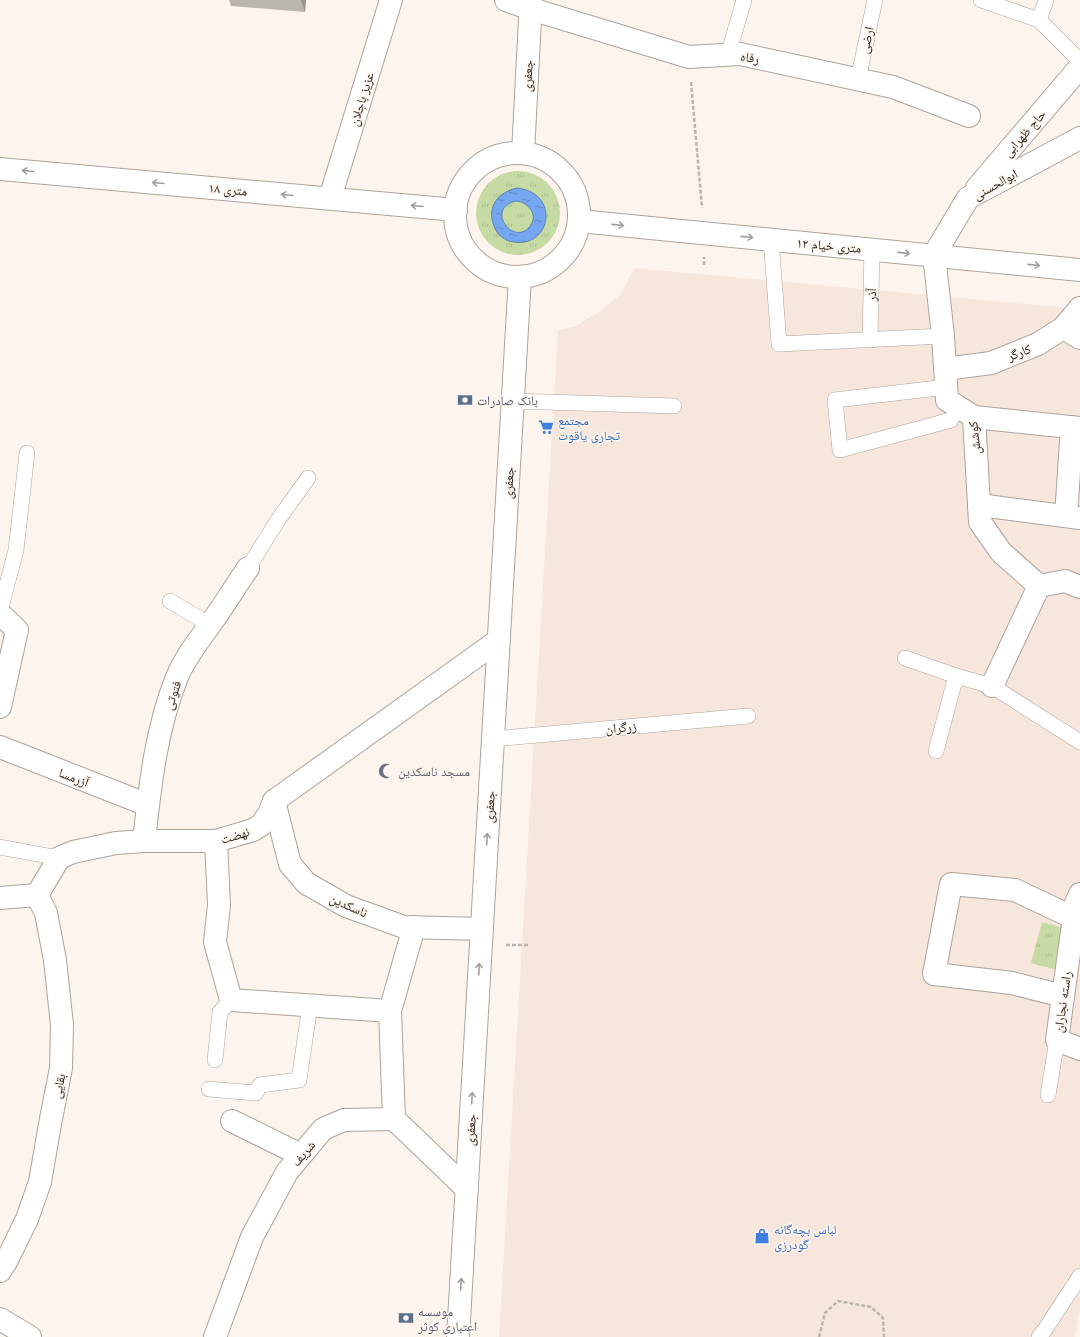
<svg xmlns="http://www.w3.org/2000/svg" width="1080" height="1337" font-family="Raleway,'Noto Naskh Arabic',sans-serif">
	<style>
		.built { fill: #f6e6db }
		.grass { fill: url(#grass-tufts) }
		.water { fill: url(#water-ripples); stroke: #5e80b4; fill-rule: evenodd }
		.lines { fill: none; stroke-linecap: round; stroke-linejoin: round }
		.service-casing { stroke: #aba39d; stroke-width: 16 }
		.minor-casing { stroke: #aba39d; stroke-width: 24 }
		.tertiary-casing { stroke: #aba39d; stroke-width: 24 }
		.path { stroke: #bbb4af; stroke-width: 2.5; stroke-dasharray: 4 2; stroke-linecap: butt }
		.service { stroke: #fff; stroke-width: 15 }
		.minor { stroke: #fff; stroke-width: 22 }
		.tertiary { stroke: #fff; stroke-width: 22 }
		.wall { fill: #bbb5af }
		.shaded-wall { fill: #99938f }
		.oneway { stroke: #9f9e9d }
		.labels { text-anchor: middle; stroke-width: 3; stroke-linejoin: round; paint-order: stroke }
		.street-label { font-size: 13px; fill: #2a2725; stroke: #fdf4ee }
		.service-label { font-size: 13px; fill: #4e5e75; stroke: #fdf4ee; text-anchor: start }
		.shop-label { font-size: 13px; fill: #366cbe; stroke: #fdf4ee; text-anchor: start }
		.worship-label { font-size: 13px; fill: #5b616d; stroke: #fdf4ee; text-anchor: start }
	</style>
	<defs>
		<pattern id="grass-tufts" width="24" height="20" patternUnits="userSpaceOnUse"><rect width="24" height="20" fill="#c6dba4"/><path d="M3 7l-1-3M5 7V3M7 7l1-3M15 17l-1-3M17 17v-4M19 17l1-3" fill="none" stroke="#aabc8d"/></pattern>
		<pattern id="water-ripples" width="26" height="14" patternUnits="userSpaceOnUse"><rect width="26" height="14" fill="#74a6f2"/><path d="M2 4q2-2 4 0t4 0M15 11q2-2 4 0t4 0" fill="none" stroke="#5f87c4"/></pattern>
	</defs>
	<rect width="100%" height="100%" fill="#fdf4ee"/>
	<polygon class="built" points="634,268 1080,309 1080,1308 1075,1337 499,1337 558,330 576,326 603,309 621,294"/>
	<g class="grass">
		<circle cx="518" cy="213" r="42"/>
		<polygon points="1042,922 1067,929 1057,970 1031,963"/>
	</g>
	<path class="water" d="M517,188C561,193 551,248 514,242C505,241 497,235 494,226C486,206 499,192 517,188ZM516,201C528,202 538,214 531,225C514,249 484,208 516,201Z"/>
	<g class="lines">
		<g class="service-casing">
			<g id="service">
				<polyline points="981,0 1039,20 1080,61"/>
				<polyline points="1039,20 1046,0"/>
				<polyline points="728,55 744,0"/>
				<polyline points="858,80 875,0"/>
				<polyline points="771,240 779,344 943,336"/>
				<polyline points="870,340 872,249"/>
				<polyline points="947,387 835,400 840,450 951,420"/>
				<polyline points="513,401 674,406"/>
				<polyline points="248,568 278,520 308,478"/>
				<polyline points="170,601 210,625"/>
				<polyline points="0,611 16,550 27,453"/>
				<polyline points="905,658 956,676 992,686 1080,742"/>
				<polyline points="493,739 748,716"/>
				<polyline points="936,751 956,676"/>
				<polyline points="0,847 59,858"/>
				<polyline points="215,1060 220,1012 231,1000"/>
				<polyline points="209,1089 256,1093 260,1085 299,1080 310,1005"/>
				<polyline points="1048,1095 1057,1040"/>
				<polyline points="1039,1337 1046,1328 1080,1276"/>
			</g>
		</g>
		<g class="minor-casing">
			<g id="minor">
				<polyline points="506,0 531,9 689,57 740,54 893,87 969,116"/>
				<polyline points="977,188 1080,67"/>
				<polyline points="330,198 391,0"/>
				<polyline points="1063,328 1080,338"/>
				<polyline points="945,369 991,363 1038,344 1063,328 1080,308"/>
				<polyline points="974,417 1080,428"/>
				<polyline points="979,505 1080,518"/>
				<polyline points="1066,516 1072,427"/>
				<polyline points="1039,586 1001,552 980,522 974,417 947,400 943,336 934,255 968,198 1080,138"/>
				<polyline points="1039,586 1065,581 1080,587"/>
				<polyline points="0,614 17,630 0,707"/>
				<polyline points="992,686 1039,586"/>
				<polyline points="0,747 148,805"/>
				<polyline points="274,801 290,864 306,883 346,906 404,927 482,929"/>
				<path d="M144,841C150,786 156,729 177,677C186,655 201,638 214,619C226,602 237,584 248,568"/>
				<polyline points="216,841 219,905 215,942 231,1000 390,1011"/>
				<polyline points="1080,894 1076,903 1057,1040 1080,1049"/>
				<polyline points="0,898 37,895 59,858 73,852 116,843 144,841 216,841 253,830 261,825 269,814 274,801 499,640"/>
				<polyline points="1063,996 1012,983 934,974 951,884 1015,890 1074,918"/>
				<polyline points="394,1119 390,1011 414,927"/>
				<polyline points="232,1121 301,1155"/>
				<polyline points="0,1271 7,1260 27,1219 40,1182 50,1124 61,1068 62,1025 55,960 46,913 37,895"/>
				<polyline points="0,1319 30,1337"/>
				<polyline points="215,1337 252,1237 287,1172 323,1129 344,1120 394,1119 467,1189"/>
			</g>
		</g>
		<g class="tertiary-casing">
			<g id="tertiary">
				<polyline points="523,153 531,0"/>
				<circle cx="517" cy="215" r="62"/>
				<polyline points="0,169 456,210"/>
				<polyline points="579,221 1080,270"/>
				<polyline points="458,1337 520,277"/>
			</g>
		</g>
		<g class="path">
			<polyline points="691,82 702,208"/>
			<polyline points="704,265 704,257"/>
			<polyline points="506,945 528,945"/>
			<polyline points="819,1337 825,1313 838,1301 871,1307 883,1318 884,1337"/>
		</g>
		<use href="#service" class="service"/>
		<use href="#minor" class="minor"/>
		<use href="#tertiary" class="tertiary"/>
	</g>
	<polygon class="wall" points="229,0 306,0 305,12 231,6"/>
	<polygon class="shaded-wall" points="301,0 306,0 305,12"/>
	<defs><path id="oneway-shaft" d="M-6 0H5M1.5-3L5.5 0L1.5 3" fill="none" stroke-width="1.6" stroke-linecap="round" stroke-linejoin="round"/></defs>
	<g class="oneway">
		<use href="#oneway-shaft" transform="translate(28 171) rotate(-175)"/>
		<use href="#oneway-shaft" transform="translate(158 183) rotate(-175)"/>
		<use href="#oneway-shaft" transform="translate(287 195) rotate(-175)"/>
		<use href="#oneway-shaft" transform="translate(417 206) rotate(-175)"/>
		<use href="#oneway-shaft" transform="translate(618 225) rotate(6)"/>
		<use href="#oneway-shaft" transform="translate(747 237) rotate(6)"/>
		<use href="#oneway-shaft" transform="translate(904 253) rotate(6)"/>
		<use href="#oneway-shaft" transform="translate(1034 265) rotate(6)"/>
		<use href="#oneway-shaft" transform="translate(487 839) rotate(-87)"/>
		<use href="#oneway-shaft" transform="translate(479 969) rotate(-87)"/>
		<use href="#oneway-shaft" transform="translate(472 1098) rotate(-87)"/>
		<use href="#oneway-shaft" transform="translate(461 1284) rotate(-87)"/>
	</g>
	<defs>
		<g id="bank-bare" transform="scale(1.2)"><path d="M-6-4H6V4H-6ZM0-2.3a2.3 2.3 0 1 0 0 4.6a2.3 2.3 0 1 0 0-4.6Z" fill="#5c6f8a" stroke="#fdf4ee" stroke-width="2.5" paint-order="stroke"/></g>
		<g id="supermarket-bare" transform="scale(1.2)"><path d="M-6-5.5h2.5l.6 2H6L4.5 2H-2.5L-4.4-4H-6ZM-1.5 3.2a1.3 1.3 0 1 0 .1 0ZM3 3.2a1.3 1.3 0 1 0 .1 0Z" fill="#3f7fe0" stroke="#fdf4ee" stroke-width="2.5" paint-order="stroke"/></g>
		<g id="mosque-bare" transform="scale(1.2)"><path d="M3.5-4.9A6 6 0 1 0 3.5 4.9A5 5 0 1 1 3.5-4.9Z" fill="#6b7280" stroke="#fdf4ee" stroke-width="2.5" paint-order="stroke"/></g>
		<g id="shop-bare" transform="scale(1.2)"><path d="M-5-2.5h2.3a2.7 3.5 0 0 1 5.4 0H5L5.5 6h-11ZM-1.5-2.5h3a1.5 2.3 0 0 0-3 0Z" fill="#3f7fe0" stroke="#fdf4ee" stroke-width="2.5" paint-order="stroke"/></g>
	</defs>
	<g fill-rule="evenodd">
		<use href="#bank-bare" x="465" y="400"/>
		<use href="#supermarket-bare" x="546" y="427"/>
		<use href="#mosque-bare" x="386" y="771"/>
		<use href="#shop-bare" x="762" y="1236"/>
		<use href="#bank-bare" x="406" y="1318"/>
	</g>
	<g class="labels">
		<g class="street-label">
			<text transform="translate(866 40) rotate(-78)" y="5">ارضی</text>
			<text transform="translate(750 57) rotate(10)" y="5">رفاه</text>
			<text transform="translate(527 76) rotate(-87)" y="5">جعفری</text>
			<text transform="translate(361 99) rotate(-73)" y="5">عزیز باجلان</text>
			<text transform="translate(1024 133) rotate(-49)" y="5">حاج ظهرابی</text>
			<text transform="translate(995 184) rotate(-29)" y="5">ابوالحسنی</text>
			<text transform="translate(228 189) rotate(5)" y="5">۱۸ متری</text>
			<text transform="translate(829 245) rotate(5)" y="5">۱۲ متری خیام</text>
			<text transform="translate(871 295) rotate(-89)" y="5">آذر</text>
			<text transform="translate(1019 352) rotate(-21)" y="5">کارگر</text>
			<text transform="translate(974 438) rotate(-96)" y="5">کوشش</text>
			<text transform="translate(508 483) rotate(-87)" y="5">جعفری</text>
			<text transform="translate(172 695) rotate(-71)" y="5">فتوتی</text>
			<text transform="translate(621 727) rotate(-5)" y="5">زرگران</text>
			<text transform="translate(74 777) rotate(21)" y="5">آزرمسا</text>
			<text transform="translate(489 807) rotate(-87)" y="5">جعفری</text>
			<text transform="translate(235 835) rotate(-17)" y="5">نهضت</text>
			<text transform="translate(349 905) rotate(24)" y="5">ناسکدین</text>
			<text transform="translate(1062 1002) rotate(-82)" y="5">راسته نجاران</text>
			<text transform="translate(58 1086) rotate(-79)" y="5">بقایی</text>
			<text transform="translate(470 1130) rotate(-87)" y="5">جعفری</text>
			<text transform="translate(303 1153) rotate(-50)" y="5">شریف</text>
		</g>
		<g class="service-label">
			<text x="477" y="405">بانک صادرات</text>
			<text x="418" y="1316">موسسه<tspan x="418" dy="15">اعتباری کوثر</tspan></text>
		</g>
		<g class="shop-label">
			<text x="558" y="425">مجتمع<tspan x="558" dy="15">تجاری یاقوت</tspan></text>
			<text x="774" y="1234">لباس بچه‌گانه<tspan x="774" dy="15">گودرزی</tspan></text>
		</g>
		<g class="worship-label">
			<text x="398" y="776">مسجد ناسکدین</text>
		</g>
	</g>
</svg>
